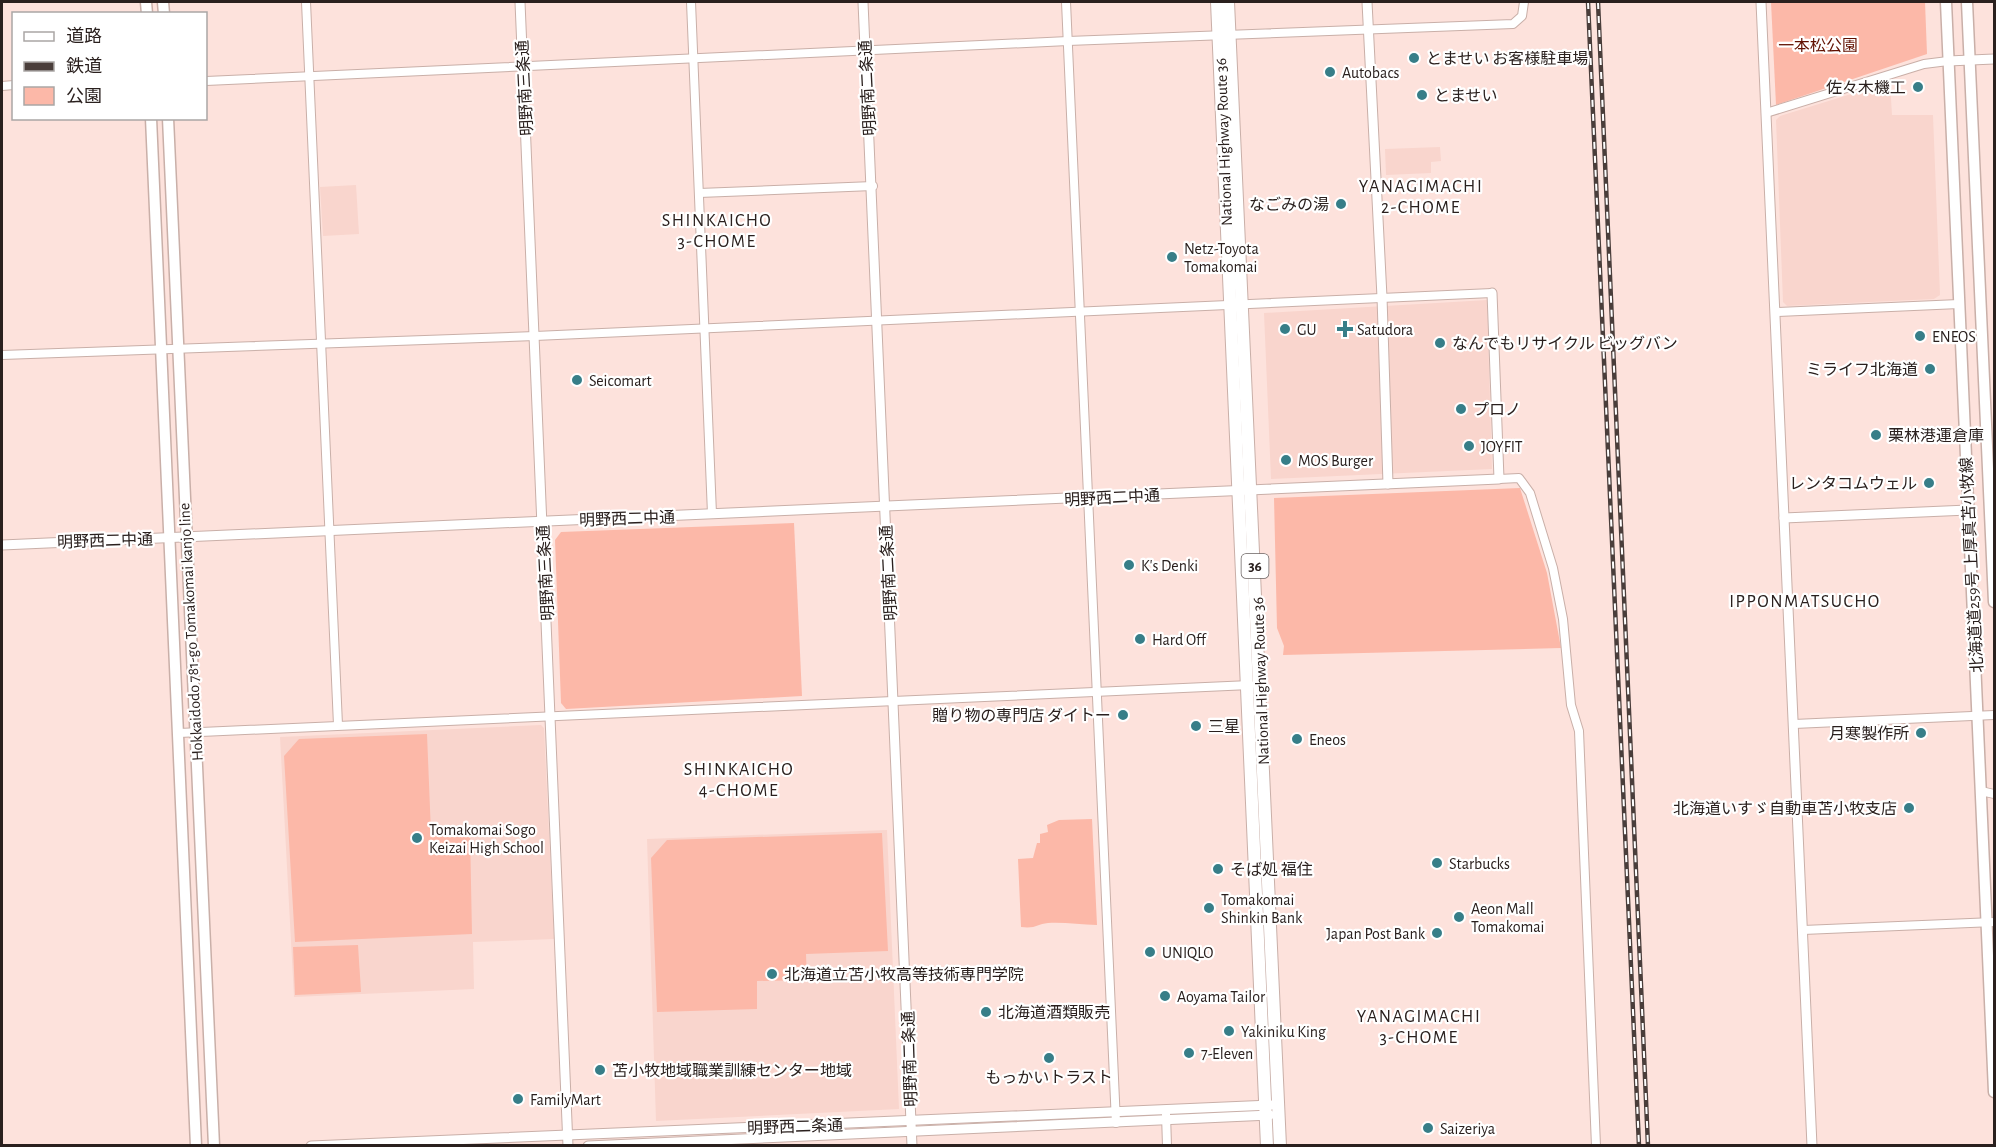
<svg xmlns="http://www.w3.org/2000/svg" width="1996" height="1147" font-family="'Alegreya Sans','Noto Sans JP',sans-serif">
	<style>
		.built { fill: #f9d5cd }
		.green { fill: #fcb8a8 }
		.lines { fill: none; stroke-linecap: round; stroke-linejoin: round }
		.minor-casing { stroke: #c9afa8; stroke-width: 10 }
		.tertiary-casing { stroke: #c9afa8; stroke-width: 11 }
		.secondary-casing { stroke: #c9afa8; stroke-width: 13 }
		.trunk-casing { stroke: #c9afa8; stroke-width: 14 }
		.minor { stroke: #fff; stroke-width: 8 }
		.tertiary { stroke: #fff; stroke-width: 9 }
		.secondary { stroke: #fff; stroke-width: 10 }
		.trunk { stroke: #fff; stroke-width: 12 }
		.rail-casing { stroke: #4a3e3b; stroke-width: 4.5 }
		.rail { stroke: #fff; stroke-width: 2; stroke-dasharray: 7; stroke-linecap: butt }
		.poi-dot { fill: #377e88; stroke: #fff; stroke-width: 2 }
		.labels { text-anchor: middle; stroke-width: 4.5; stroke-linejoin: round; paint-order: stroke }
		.shield { fill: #fff; stroke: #6a6362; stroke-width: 1.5 }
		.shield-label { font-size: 15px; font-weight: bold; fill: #2a201e }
		.park-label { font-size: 16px; fill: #611000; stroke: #fff }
		.poi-label { font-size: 16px; fill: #2a201e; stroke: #fff; text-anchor: start }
		.street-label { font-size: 16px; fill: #2a201e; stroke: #fff }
		.neighbourhood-label { font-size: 18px; letter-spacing: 1.5px; fill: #2a201e; stroke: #fff }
	</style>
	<rect width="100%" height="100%" fill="#fde2dc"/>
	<g class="built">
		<polygon points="1890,82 1892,115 1933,115 1940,295 1934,299 1787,306 1783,302 1776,120 1780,116"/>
		<polygon points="1440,147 1441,161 1431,162 1431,173 1386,175 1385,149"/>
		<polygon points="356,185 359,234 323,236 320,187"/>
		<polygon points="1487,300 1492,469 1271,479 1264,313"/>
		<polygon points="541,725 544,728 554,939 473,942 474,989 294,997 280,737"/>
		<polygon points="887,830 899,1109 656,1121 647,839"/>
	</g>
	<g class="green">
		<polygon points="1771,2 1925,2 1927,54 1776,105"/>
		<polygon points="1520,488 1547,573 1561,648 1283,655 1284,646 1277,628 1274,498"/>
		<polygon points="794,523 802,696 566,709 561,703 555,540 561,532"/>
		<polygon points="427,734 431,833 470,832 472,934 295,942 284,756 299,739"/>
		<path d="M1092,819L1097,925C1080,925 1065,922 1048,923C1037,924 1036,929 1021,927L1018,859L1033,858L1037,843H1040V834L1048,832L1047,825L1059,820Z"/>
		<polygon points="882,833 888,951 806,954 807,980 757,981 757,1009 657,1012 651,858 667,840"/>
		<polygon points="358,945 361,992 295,995 293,947"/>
	</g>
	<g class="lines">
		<g class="minor-casing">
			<g id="minor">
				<polyline points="306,2 338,725"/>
				<polyline points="691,2 712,514"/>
				<polyline points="1066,2 1116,1123"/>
				<polyline points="206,81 1068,41 1513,24 1522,16 1524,2"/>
				<polyline points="2,86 14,85"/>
				<polyline points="1766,113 1924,64 1948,61"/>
				<polyline points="699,193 873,186"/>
				<polyline points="1776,312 1959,304"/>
				<polyline points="2,355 535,336 1492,293"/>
				<polyline points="1499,479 1519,478 1530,493 1553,568 1563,619 1571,705 1579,731 1596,1146"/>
				<polyline points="1794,724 1994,715"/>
				<polyline points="179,733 1250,685"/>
				<polyline points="1981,791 1994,794"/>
				<polyline points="1803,930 1994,922"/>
				<polyline points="1166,1114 1167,1146"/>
			</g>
		</g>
		<g class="tertiary-casing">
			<g id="tertiary">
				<polyline points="520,2 568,1146"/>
				<polyline points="863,2 912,1146"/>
				<polyline points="1367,2 1382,297 1388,484"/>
				<polyline points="1761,2 1812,1146"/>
				<polyline points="1948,61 1994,59"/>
				<polyline points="1784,518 1968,510"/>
				<polyline points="2,545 1499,479 1492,293"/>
				<polyline points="311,1146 1271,1105"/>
				<polyline points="588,1146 1270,1115"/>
			</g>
		</g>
		<g class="secondary-casing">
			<g id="secondary">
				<polyline points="146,2 147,14"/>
				<polyline points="163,2 164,14"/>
				<polyline points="1946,2 1994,1092"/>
				<polyline points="1967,2 1994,602"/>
				<polyline points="151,118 196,1146"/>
				<polyline points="168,118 214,1146"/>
			</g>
		</g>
		<g class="trunk-casing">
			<g id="trunk">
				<polyline points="1217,2 1267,1146"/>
				<polyline points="1228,2 1280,1146"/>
			</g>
		</g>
		<use href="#minor" class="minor"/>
		<use href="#tertiary" class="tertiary"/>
		<use href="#secondary" class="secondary"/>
		<use href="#trunk" class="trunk"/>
		<g class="rail-casing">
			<g id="rail">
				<polyline points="1588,2 1639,1146"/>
				<polyline points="1598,2 1648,1146"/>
			</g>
		</g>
		<use href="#rail" class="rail"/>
	</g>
	<g class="poi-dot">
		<circle cx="1414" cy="58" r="6"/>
		<circle cx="1330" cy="72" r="6"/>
		<circle cx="1918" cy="87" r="6"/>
		<circle cx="1422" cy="95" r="6"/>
		<circle cx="1341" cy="204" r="6"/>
		<circle cx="1172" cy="257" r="6"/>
		<circle cx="1285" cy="329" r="6"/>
		<path d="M1342 320h6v6h6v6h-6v6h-6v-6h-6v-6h6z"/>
		<circle cx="1920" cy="336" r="6"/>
		<circle cx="1440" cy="343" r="6"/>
		<circle cx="1930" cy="369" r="6"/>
		<circle cx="577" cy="380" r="6"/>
		<circle cx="1461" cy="409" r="6"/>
		<circle cx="1876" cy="435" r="6"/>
		<circle cx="1469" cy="446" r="6"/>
		<circle cx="1286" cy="460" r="6"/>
		<circle cx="1929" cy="483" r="6"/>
		<circle cx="1129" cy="565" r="6"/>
		<circle cx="1140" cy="639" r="6"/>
		<circle cx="1123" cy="715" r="6"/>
		<circle cx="1196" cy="726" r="6"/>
		<circle cx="1921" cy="733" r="6"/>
		<circle cx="1297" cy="739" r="6"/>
		<circle cx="1909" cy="808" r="6"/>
		<circle cx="417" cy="838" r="6"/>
		<circle cx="1437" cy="863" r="6"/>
		<circle cx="1218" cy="869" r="6"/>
		<circle cx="1209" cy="908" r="6"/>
		<circle cx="1459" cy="917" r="6"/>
		<circle cx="1437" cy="933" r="6"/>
		<circle cx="1150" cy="952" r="6"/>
		<circle cx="772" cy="974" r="6"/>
		<circle cx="1165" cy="996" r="6"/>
		<circle cx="986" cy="1012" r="6"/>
		<circle cx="1229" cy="1031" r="6"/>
		<circle cx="1189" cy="1053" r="6"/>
		<circle cx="1049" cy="1058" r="6"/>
		<circle cx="600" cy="1070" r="6"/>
		<circle cx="518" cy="1099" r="6"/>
		<circle cx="1428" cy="1128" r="6"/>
	</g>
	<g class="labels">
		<rect class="shield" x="1241.5" y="554" width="27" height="24" rx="4.5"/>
		<g class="shield-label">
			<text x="1255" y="571">36</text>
		</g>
		<g class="park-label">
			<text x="1818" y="51">一本松公園</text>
		</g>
		<g class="poi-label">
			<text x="1426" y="64">とませい お客様駐車場</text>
			<text x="1342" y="78">Autobacs</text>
			<text x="1906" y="93" text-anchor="end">佐々木機工</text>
			<text x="1434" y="101">とませい</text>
			<text x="1329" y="210" text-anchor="end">なごみの湯</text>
			<text x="1184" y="254">Netz-Toyota<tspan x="1184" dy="18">Tomakomai</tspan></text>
			<text x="1297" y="335">GU</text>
			<text x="1357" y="335">Satudora</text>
			<text x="1932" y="342">ENEOS</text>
			<text x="1452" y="349">なんでもリサイクル ビッグバン</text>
			<text x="1918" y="375" text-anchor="end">ミライフ北海道</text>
			<text x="589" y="386">Seicomart</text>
			<text x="1473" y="415">プロノ</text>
			<text x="1888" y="441">栗林港運倉庫</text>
			<text x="1481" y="452">JOYFIT</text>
			<text x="1298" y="466">MOS Burger</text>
			<text x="1917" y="489" text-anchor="end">レンタコムウェル</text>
			<text x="1141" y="571">K's Denki</text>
			<text x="1152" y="645">Hard Off</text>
			<text x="1111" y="721" text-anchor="end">贈り物の専門店 ダイトー</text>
			<text x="1208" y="732">三星</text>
			<text x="1909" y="739" text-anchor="end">月寒製作所</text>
			<text x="1309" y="745">Eneos</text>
			<text x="1897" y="814" text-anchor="end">北海道いすゞ自動車苫小牧支店</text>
			<text x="429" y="835">Tomakomai Sogo<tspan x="429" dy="18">Keizai High School</tspan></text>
			<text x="1449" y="869">Starbucks</text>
			<text x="1230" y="875">そば処 福住</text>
			<text x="1221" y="905">Tomakomai<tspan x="1221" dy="18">Shinkin Bank</tspan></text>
			<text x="1471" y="914">Aeon Mall<tspan x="1471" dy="18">Tomakomai</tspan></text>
			<text x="1425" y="939" text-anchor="end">Japan Post Bank</text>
			<text x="1162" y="958">UNIQLO</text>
			<text x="784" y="980">北海道立苫小牧高等技術専門学院</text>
			<text x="1177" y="1002">Aoyama Tailor</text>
			<text x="998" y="1018">北海道酒類販売</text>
			<text x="1241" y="1037">Yakiniku King</text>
			<text x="1201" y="1059">7-Eleven</text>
			<text x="612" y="1076">苫小牧地域職業訓練センター地域</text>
			<text x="1049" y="1083" text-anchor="middle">もっかいトラスト</text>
			<text x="530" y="1105">FamilyMart</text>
			<text x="1440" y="1134">Saizeriya</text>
		</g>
		<g class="street-label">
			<text transform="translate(524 88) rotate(-93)" y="6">明野南三条通</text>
			<text transform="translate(867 88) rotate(-93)" y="6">明野南二条通</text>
			<text transform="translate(1223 142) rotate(-92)" y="6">National Highway Route 36</text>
			<text transform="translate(1112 497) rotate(-3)" y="6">明野西二中通</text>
			<text transform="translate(627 518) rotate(-2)" y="6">明野西二中通</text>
			<text transform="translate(105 540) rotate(-2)" y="6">明野西二中通</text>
			<text transform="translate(1971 565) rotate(-93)" y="6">北海道道259号 上厚真苫小牧線</text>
			<text transform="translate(545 573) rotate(-93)" y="6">明野南三条通</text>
			<text transform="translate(888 573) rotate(-93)" y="6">明野南二条通</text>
			<text transform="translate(190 632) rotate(-93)" y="6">Hokkaidodo 781-go Tomakomai kanjo line</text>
			<text transform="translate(1260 681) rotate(-92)" y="6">National Highway Route 36</text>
			<text transform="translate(909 1059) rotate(-92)" y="6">明野南二条通</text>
			<text transform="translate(795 1126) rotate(-2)" y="6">明野西二条通</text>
		</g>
		<g class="neighbourhood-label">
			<text x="1421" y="192">YANAGIMACHI<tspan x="1421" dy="21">2-CHOME</tspan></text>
			<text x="717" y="226">SHINKAICHO<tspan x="717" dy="21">3-CHOME</tspan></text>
			<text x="1805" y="607">IPPONMATSUCHO</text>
			<text x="739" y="775">SHINKAICHO<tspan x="739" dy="21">4-CHOME</tspan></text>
			<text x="1419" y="1022">YANAGIMACHI<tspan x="1419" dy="21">3-CHOME</tspan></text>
		</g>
	</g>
	<rect width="1996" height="1147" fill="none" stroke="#2a201e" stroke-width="6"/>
	<rect x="12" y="12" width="195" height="108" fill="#ffffff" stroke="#aaa6a5" stroke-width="1.5"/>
	<rect x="24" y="32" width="30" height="9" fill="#ffffff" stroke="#aaa6a5" stroke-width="1.5"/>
	<text x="66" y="42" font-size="18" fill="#2a201e">道路</text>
	<rect x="24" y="62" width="30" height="9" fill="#4a3e3b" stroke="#aaa6a5" stroke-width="1.5"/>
	<text x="66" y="72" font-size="18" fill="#2a201e">鉄道</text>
	<rect x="24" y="87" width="30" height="18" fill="#fcb8a8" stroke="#aaa6a5" stroke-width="1.5"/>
	<text x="66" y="102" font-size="18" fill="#2a201e">公園</text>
</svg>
